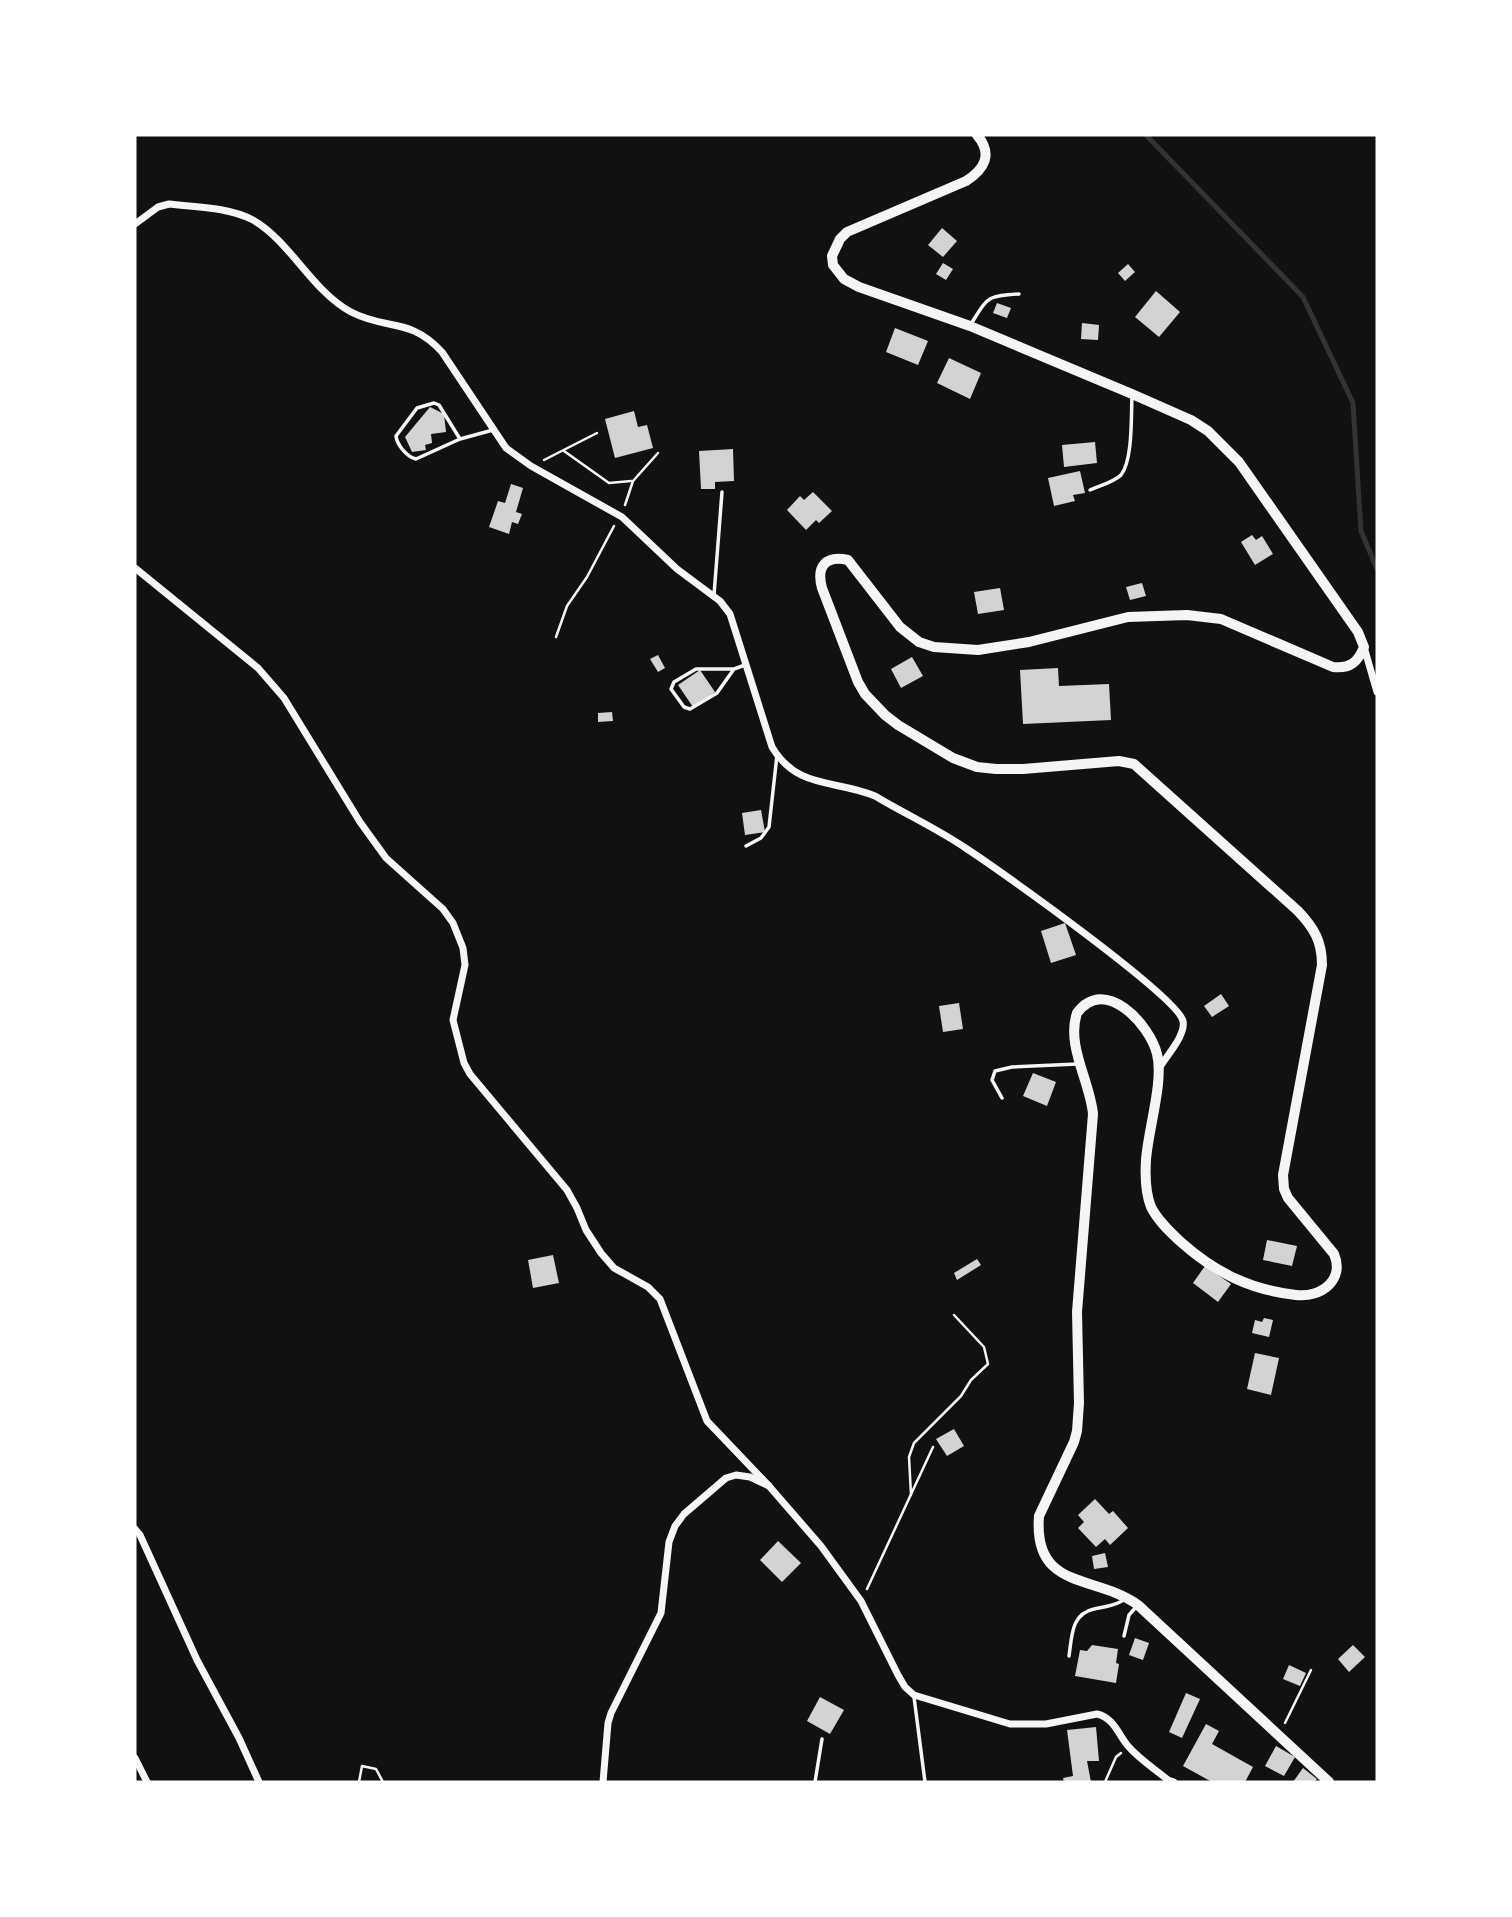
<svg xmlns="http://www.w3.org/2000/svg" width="1512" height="1917" font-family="Montserrat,sans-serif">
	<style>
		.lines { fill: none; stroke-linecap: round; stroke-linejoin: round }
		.stream { stroke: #333; stroke-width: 5 }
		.building { fill: #d3d3d3 }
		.path { stroke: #f5f5f5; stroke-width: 2.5 }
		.service { stroke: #f5f5f5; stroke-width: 3.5 }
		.minor { stroke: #f5f5f5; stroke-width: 7 }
		.secondary { stroke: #f5f5f5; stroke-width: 10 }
	</style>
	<rect width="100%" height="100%" fill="#111"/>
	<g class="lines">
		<polyline class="stream" points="1146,135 1303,297 1353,403 1361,531 1377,569"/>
	</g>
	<g class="building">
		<polygon points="942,228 957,241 943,257 928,245"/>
		<polygon points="943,263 953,269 946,280 936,274"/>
		<polygon points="1128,264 1135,272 1125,281 1118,273"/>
		<polygon points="1156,291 1180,312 1159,337 1135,317"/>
		<polygon points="997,303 1011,308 1007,318 993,313"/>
		<polygon points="1082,323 1099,325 1098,340 1081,339"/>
		<polygon points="895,328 928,341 918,365 886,352"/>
		<polygon points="949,358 981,373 970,399 937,383"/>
		<polygon points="430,407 444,414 446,432 431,434 432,443 425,445 426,450 412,452 405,437"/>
		<polygon points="634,411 638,427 647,425 653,448 615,458 605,419"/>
		<polygon points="1095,442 1097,463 1064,467 1062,445"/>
		<polygon points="733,449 734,481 715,482 715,489 701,489 699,451"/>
		<polygon points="1080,471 1085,493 1073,495 1075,501 1054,506 1048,478"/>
		<polygon points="511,484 523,488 516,512 522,514 518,524 512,522 509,534 489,527 498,501 505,503"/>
		<polygon points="813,492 832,511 819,523 816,520 806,530 787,510 800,496 804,500"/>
		<polygon points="1252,535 1256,540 1262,536 1273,554 1255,565 1241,542"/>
		<polygon points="1142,583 1146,596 1130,600 1126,587"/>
		<polygon points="1000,588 1004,610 978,614 974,592"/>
		<polygon points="658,655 665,668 658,672 650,659"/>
		<polygon points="912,657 923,676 901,688 891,669"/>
		<polygon points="1058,668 1059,686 1109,684 1111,720 1023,724 1020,670"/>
		<polygon points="700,670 715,692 693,707 678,685"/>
		<polygon points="612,712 613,721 598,722 598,713"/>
		<polygon points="761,810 765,832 745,835 742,813"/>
		<polygon points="1065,923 1076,955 1051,963 1041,931"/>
		<polygon points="1221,994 1229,1006 1212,1017 1204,1006"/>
		<polygon points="959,1003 963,1029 943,1032 939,1006"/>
		<polygon points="1033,1073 1056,1082 1047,1106 1023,1096"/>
		<polygon points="1267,1240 1297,1246 1292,1266 1263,1260"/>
		<polygon points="553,1255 559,1283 533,1288 528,1260"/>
		<polygon points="977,1259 981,1265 957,1280 954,1273"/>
		<polygon points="1205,1266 1231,1284 1218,1302 1193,1283"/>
		<polygon points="1264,1318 1273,1320 1269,1337 1252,1333 1255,1320 1262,1322"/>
		<polygon points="1255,1353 1279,1358 1271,1395 1247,1389"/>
		<polygon points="954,1429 964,1446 947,1456 936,1439"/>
		<polygon points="1095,1499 1109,1514 1113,1511 1128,1528 1110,1545 1105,1539 1096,1547 1078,1528 1084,1522 1078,1515"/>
		<polygon points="778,1541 801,1563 782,1582 760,1560"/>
		<polygon points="1105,1553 1108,1567 1094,1569 1092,1556"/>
		<polygon points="1135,1638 1149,1643 1143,1660 1129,1655"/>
		<polygon points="1092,1645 1118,1649 1116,1663 1119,1664 1116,1683 1075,1676 1080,1650 1087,1651"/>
		<polygon points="1353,1645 1365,1657 1349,1672 1338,1659"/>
		<polygon points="1289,1665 1306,1673 1300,1686 1283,1679"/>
		<polygon points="1186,1693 1200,1699 1182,1738 1169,1732"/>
		<polygon points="820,1697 844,1710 830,1734 807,1721"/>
		<polygon points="1206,1724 1219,1731 1212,1744 1253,1767 1245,1782 1212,1782 1183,1766"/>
		<polygon points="1096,1727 1099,1761 1087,1761 1091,1782 1064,1782 1063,1778 1073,1776 1067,1730"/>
		<polygon points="1276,1746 1295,1757 1284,1776 1265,1766"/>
		<polygon points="1303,1768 1317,1779 1314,1782 1293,1782"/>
	</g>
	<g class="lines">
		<g class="path">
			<polyline points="564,451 609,483 631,481"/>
			<polyline points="544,460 597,433"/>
			<polyline points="625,505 633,481 658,453"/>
			<polyline points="556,637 567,606 587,577 614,526"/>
			<polyline points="911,1495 909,1457 914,1443 961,1396 971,1380 988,1364 984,1347 954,1315"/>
			<polyline points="867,1589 933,1447"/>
			<polyline points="1285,1723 1311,1670"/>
			<polyline points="359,1782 362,1766 376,1769 383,1782"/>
			<polyline points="1105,1782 1116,1757 1121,1753"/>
		</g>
		<g class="service">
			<path d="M971,324C988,297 986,296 1019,294"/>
			<path d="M460,439L439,405L434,403L417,408L396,436C397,445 407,457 416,459L460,439L493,430"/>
			<path d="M1090,490C1099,486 1114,482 1121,475C1133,460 1131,415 1132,396"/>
			<polyline points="714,595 722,492"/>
			<polyline points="734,669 717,693 690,709 684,707 671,689 674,682 696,669 734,669 745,665"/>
			<polyline points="746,846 761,838 769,827 777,755"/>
			<polyline points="1002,1098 992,1080 995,1071 1012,1067 1077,1064"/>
			<polyline points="1124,1636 1129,1615 1136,1607"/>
			<path d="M1069,1656C1072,1636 1071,1614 1094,1609C1104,1607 1113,1606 1122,1601"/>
			<polyline points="914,1697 925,1782"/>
			<polyline points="815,1782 822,1739"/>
		</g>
		<g class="minor">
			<path d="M135,224L158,207L169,204C195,207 229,207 253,220C290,241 312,291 351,312C388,331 410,317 442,352L506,448L531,466L622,517L677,569L720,601L730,614L772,747C798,790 834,779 875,796C905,814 938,829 967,849C998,869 1178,997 1183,1021C1186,1035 1167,1055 1160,1067"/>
			<polyline points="135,568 258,668 284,698 360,822 386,858 443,909 453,923 463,948 465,965 453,1020 464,1063 470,1074 567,1190 577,1208 586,1230 601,1253 614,1268 648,1287 660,1299 707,1421 769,1486"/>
			<polyline points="1364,647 1377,692"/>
			<polyline points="135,1529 140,1535 197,1660 239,1738 259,1782"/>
			<polyline points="135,1758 147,1782"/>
			<path d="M603,1782L608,1723L611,1713L661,1613L669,1542L675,1526L684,1514L726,1478L736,1475L750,1477L769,1486L821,1546L861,1601L898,1675L905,1687L914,1695L1010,1724H1046L1097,1714C1114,1718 1118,1734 1128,1746C1139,1759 1155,1769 1168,1780L1174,1782"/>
		</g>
		<path class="secondary" d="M977,135C993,154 985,169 966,181L847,232L840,239L832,256L833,265L844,279L859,287L970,326L1132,394L1191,420L1208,431L1239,462L1358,632L1364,647C1358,662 1350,669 1333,667L1221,619L1187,615L1128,617L1029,642L978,650L934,647L919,642L900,627L848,560C826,555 816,566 822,588L858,682L865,694L885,715L898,725L953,758L977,767L996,769H1023L1119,761L1134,764L1298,911C1314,928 1322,941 1322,965L1283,1175L1284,1189L1288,1198L1334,1254C1345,1280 1321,1298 1296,1295C1251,1290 1216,1273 1182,1243C1171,1233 1158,1221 1151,1207C1145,1192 1145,1176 1146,1160C1148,1130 1164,1081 1157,1054C1150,1025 1105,975 1077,1013C1066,1046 1090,1081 1093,1114L1077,1312L1079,1403L1077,1431L1074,1442L1039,1516C1033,1591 1095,1574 1138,1605L1329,1782"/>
	</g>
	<rect width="1512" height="1917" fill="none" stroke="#ffffff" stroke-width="273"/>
</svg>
